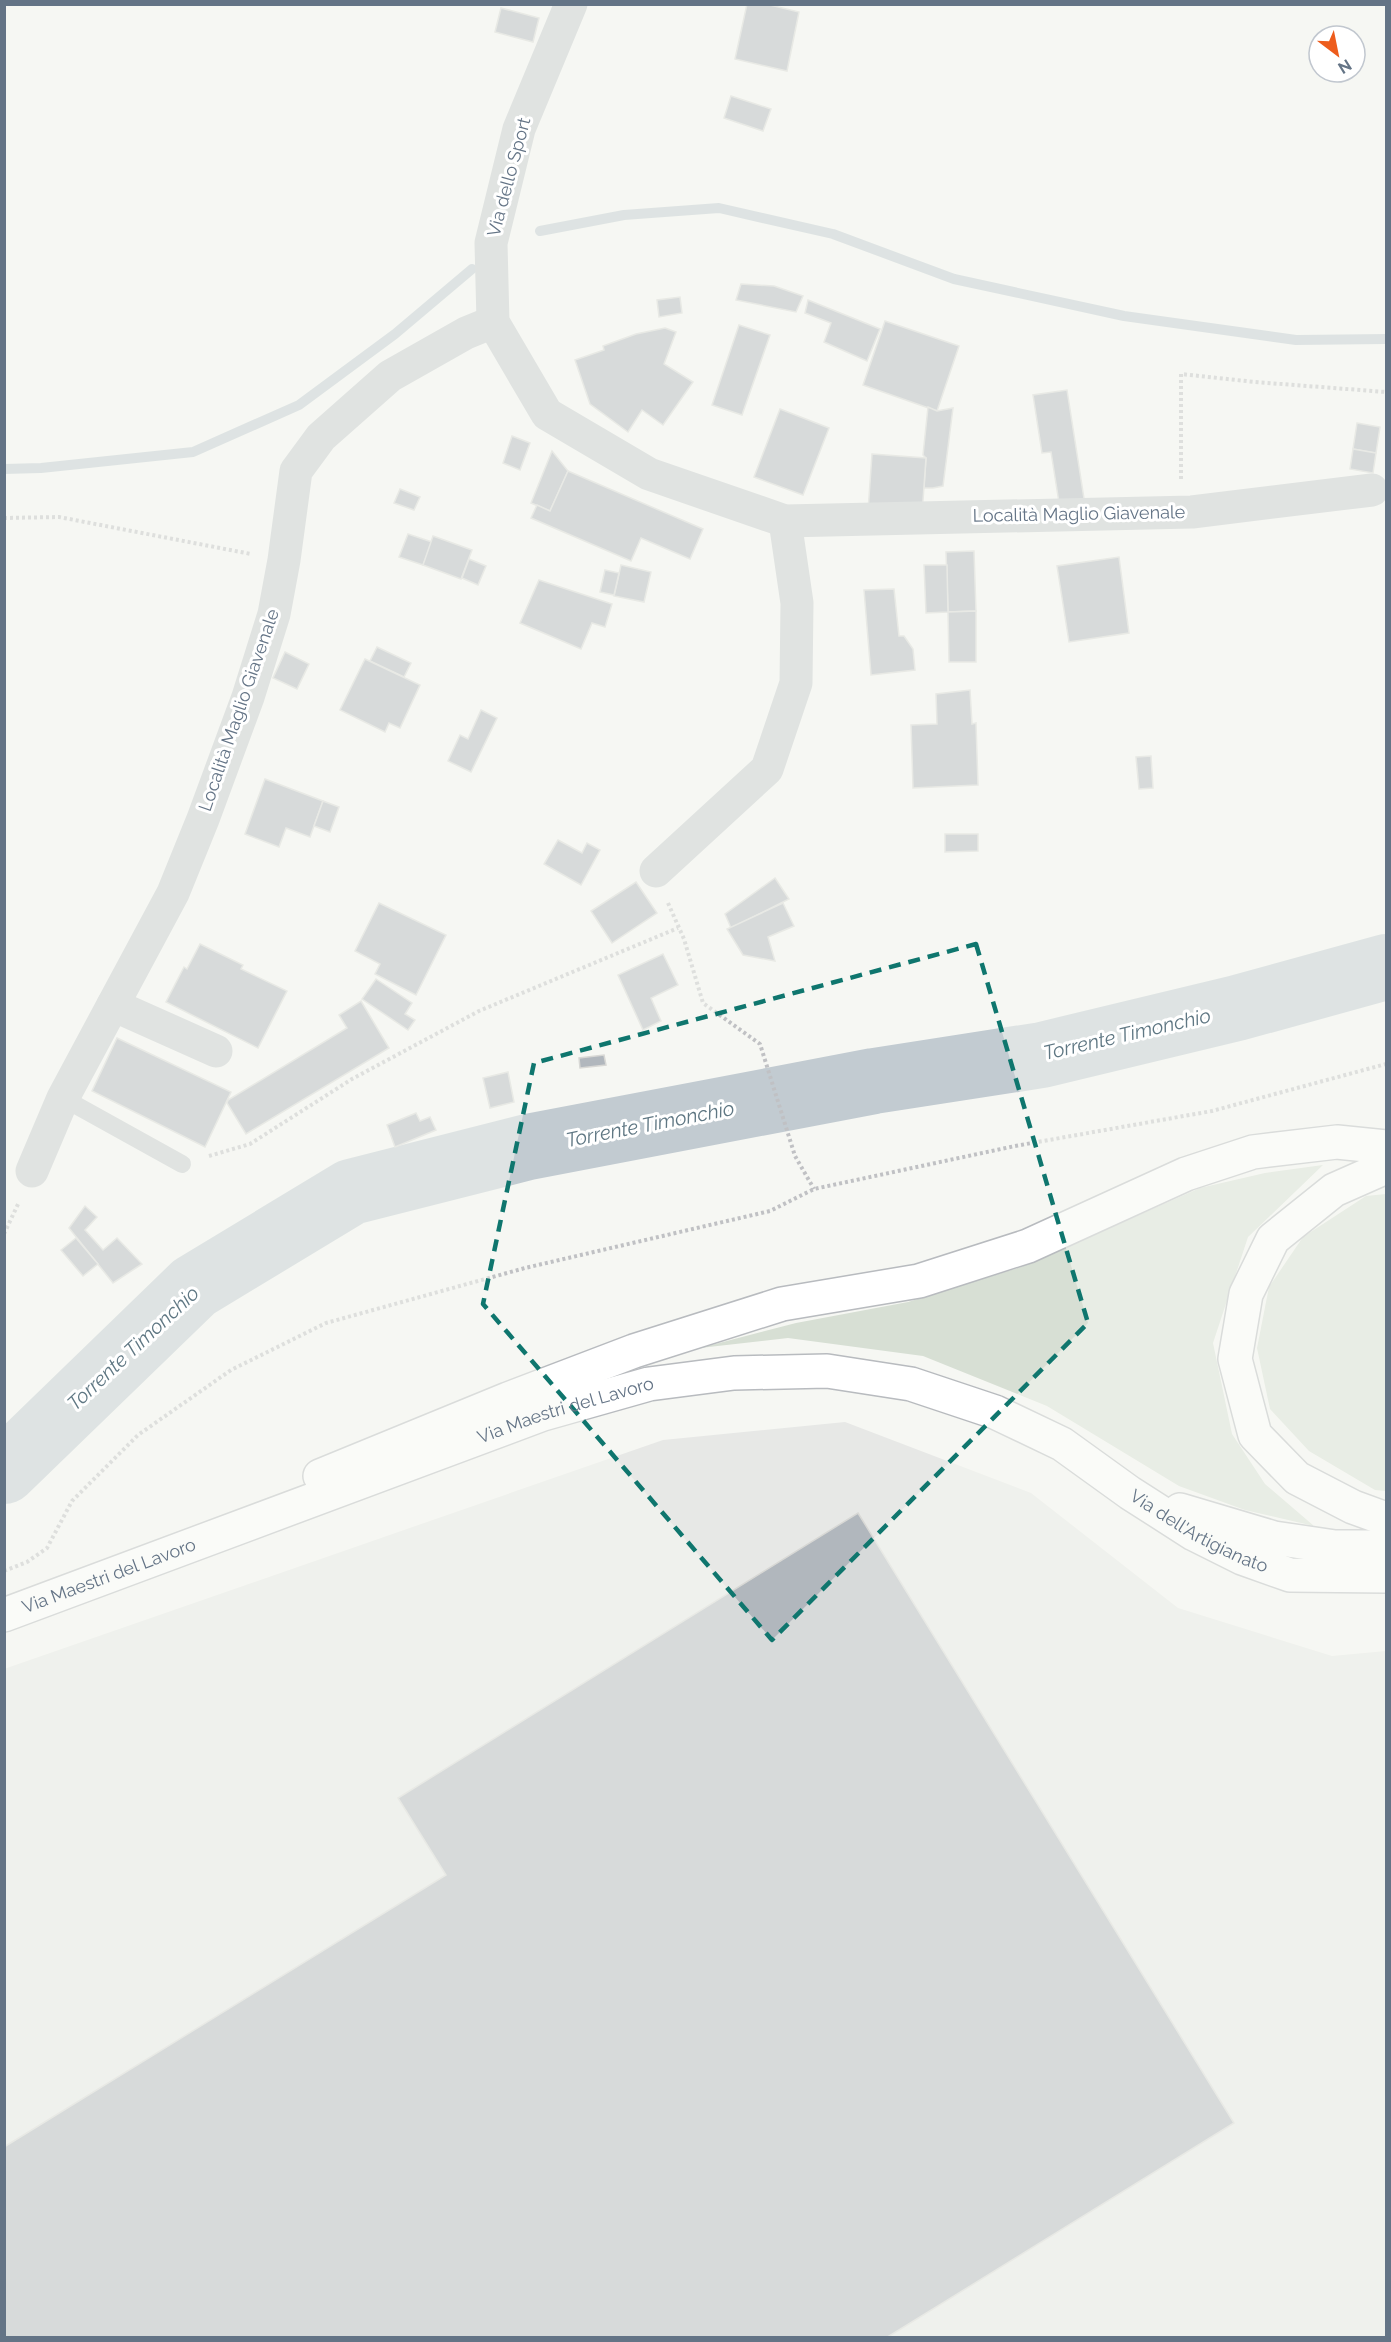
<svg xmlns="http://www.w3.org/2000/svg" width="1391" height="2342" font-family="Raleway,sans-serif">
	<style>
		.built { fill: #e7e8e6 }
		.green { fill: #d7dfd4 }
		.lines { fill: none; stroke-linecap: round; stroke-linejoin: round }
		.stream { stroke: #c2cbd1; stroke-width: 10 }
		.river { stroke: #c2cbd1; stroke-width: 66 }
		.building { fill: #b1b7bd; stroke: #d8d8d5; stroke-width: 1.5 }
		.highway-casing { stroke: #b8bbbf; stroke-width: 36 }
		.path { stroke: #c0c1c4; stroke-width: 4; stroke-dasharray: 3 3; stroke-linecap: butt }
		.lane { stroke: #c6cacd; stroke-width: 18 }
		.street { stroke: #c6cacd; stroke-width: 33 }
		.highway { stroke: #fff; stroke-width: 33 }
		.marked { fill: none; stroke: #0f766e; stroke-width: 4.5; stroke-dasharray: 12 8; stroke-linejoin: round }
		.labels { text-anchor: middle; stroke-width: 6; stroke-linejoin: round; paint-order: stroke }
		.street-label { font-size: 18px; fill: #647486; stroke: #fff }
		.water-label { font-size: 20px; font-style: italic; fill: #5f7783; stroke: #fff }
	</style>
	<rect width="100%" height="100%" fill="#f6f7f3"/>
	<polygon class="built" points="845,1422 1031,1493 1178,1608 1332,1656 1386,1651 1386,2337 5,2337 4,1669 663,1440"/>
	<g class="green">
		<polygon points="1323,1165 1248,1237 1213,1343 1232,1434 1265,1484 1314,1526 1245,1510 1179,1486 1047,1406 923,1356 788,1338 700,1348 796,1323 908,1302 1021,1267 1200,1188 1265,1173"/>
		<polygon points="1386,1194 1386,1491 1375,1490 1309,1451 1270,1409 1257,1348 1269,1287 1303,1237 1366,1196"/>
	</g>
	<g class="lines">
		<g class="stream">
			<polyline points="540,231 624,215 719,208 833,234 954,279 1124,316 1296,340 1386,339"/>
			<polyline points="4,469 41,468 193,452 299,405 395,334 472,269"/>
		</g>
		<polyline class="river" points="4,1471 194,1287 351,1192 528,1147 874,1081 1042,1055 1237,1008 1386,967"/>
	</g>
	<g class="building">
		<polygon points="747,4 766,4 799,12 787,71 735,59"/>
		<polygon points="501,8 539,18 533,42 495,32"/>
		<polygon points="731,96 771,109 763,131 724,118"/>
		<polygon points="741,284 774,286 803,296 796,312 736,300"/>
		<polygon points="680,297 682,313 659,317 657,300"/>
		<polygon points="808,300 880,329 867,361 824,342 831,323 805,313"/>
		<polygon points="885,321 959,346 937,411 863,385"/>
		<polygon points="739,325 770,335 742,415 712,405"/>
		<polygon points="665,328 676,332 664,364 693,382 663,425 642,410 628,432 590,404 575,360 604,350 603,346 636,334"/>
		<polygon points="1067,390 1085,505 1060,509 1051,452 1042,453 1033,395"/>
		<polygon points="928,407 937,411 953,408 943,486 933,488 924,488 926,458 923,455"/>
		<polygon points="780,409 829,428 803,495 754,477"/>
		<polygon points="1357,423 1380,427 1376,453 1353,449"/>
		<polygon points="512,436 530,443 520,470 503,463"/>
		<polygon points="1353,449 1376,453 1373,473 1350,469"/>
		<polygon points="552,451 568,471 550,511 531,503"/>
		<polygon points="872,454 926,458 922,515 868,511"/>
		<polygon points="568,471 703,529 690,559 641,538 631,561 531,518 537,505 550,511"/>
		<polygon points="400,489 420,497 414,510 394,503"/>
		<polygon points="408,534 432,542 423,565 399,557"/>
		<polygon points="433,536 472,550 461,579 423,565"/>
		<polygon points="974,551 976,611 948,612 946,552"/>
		<polygon points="1119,557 1129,633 1069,642 1057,566"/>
		<polygon points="469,559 486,566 478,585 462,578"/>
		<polygon points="621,565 651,572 644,602 614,596"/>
		<polygon points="924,565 947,565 948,612 926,613"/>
		<polygon points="605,570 619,573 614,595 600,592"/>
		<polygon points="539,580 612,604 605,627 592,623 581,649 520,623"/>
		<polygon points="894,589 899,636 904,636 913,649 915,670 871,675 864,590"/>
		<polygon points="976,611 976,662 949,662 948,612"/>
		<polygon points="377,647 411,663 404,677 370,661"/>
		<polygon points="285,652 309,664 297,689 273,678"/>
		<polygon points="365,659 420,685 400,728 389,723 385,732 340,710"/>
		<polygon points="970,690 972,724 976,723 978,785 913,788 911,725 937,724 936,694"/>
		<polygon points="481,710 497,718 471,772 448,761 460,735 468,739"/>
		<polygon points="1151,756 1153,788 1139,789 1136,757"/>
		<polygon points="265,779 323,801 310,837 286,828 279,847 245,834"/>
		<polygon points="323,801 339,807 330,832 314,826"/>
		<polygon points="945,834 978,834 978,851 945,852"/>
		<polygon points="558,840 582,853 587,843 600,850 581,885 544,864"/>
		<polygon points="775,878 789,899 731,928 725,914"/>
		<polygon points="636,882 657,913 612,943 591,911"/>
		<polygon points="379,903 446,935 416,995 375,974 380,964 355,951"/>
		<polygon points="783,903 794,926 768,937 775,961 743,955 727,929"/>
		<polygon points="200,944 243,965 241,969 287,991 258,1048 166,1002 184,967 187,969"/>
		<polygon points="663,954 678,985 651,998 661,1021 643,1030 618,975"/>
		<polygon points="376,979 412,1003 405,1014 415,1020 408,1030 362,999"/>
		<polygon points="361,1001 389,1048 246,1134 227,1103 228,1100 347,1028 339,1015"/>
		<polygon points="117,1038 231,1092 205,1147 92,1091"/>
		<polygon points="604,1055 606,1065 580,1068 579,1058"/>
		<polygon points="508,1072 514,1102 490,1108 483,1078"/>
		<polygon points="416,1113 420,1121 430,1117 436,1130 395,1147 387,1125"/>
		<polygon points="85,1206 97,1217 85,1230 103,1250 117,1238 142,1264 113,1283 69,1228"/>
		<polygon points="76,1238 98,1264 83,1276 61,1250"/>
		<polygon points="858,1513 1234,2123 886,2338 4,2338 4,2147 446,1875 398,1798"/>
	</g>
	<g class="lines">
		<g class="highway-casing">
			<g id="highway">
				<polyline points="1386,1167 1334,1190 1273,1239 1246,1294 1235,1359 1255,1435 1297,1478 1353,1507 1386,1519"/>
				<polyline points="320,1476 508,1399 634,1351 782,1304 919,1281 1028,1246 1186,1174 1253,1152 1337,1142 1386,1147"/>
				<polyline points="1180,1510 1274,1538 1335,1547 1386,1547"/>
				<path id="s1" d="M4,1615L543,1414L649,1384L734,1373L827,1371L911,1384L995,1412L1062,1444L1130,1493L1194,1534L1242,1558L1290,1575L1386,1576"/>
			</g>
		</g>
		<g class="path">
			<polyline points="1181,479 1181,374 1255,382 1386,392"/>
			<polyline points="4,518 59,517 251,554"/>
			<polyline points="668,903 684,939 703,1003 760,1044 795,1156 814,1189"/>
			<polyline points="209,1156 250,1144 352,1079 479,1011 678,928"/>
			<polyline points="4,1234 19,1202"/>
			<polyline points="4,1571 27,1562 47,1548 72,1501 138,1435 231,1370 326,1323 525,1268 770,1211 814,1189 1015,1146 1212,1111 1386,1064"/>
		</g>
		<polyline class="lane" points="63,1098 182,1164"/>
		<g class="street">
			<polyline points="571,4 519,129 491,243 493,322 547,414 649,474 785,521 1192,512 1372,490"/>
			<polyline points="656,871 767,769 796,683 797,603 785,521"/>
			<polyline points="113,1005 216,1051"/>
			<polyline points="32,1171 63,1098 173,893 203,819 248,697 274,614 284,560 296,471 321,437 390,376 466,333 493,322"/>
		</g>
		<use href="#highway" class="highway"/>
	</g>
	<path d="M0 0H1391V2342H0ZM976,944L1088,1323L772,1640L483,1304L534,1063Z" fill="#f6f7f3" fill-opacity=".55" fill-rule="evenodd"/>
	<path class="marked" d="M976,944L1088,1323L772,1640L483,1304L534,1063Z"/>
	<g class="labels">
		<g class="street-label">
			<text transform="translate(509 177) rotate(-75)" y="6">Via dello Sport</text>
			<text transform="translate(1079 514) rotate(-1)" y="6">Località Maglio Giavenale</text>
			<text transform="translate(239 710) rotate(-71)" y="6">Località Maglio Giavenale</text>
			<text dy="6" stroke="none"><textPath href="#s1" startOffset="598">Via Maestri del Lavoro</textPath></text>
			<text dy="6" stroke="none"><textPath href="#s1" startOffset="1275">Via dell'Artigianato</textPath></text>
			<text dy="6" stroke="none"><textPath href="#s1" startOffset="112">Via Maestri del Lavoro</textPath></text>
		</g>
		<g class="water-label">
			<text transform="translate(1127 1034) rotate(-13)" y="7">Torrente Timonchio</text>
			<text transform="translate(650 1124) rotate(-11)" y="7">Torrente Timonchio</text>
			<text transform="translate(133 1348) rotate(-43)" y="7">Torrente Timonchio</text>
		</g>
	</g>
	<rect width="1391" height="2342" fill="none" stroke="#647486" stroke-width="12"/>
	<g transform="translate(1337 54) rotate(148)"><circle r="28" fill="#ffffff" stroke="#c1c7cf" stroke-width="1.5"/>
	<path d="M0-4.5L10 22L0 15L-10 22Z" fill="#ed5c1c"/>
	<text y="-9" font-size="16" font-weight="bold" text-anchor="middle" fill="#647486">N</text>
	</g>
</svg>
